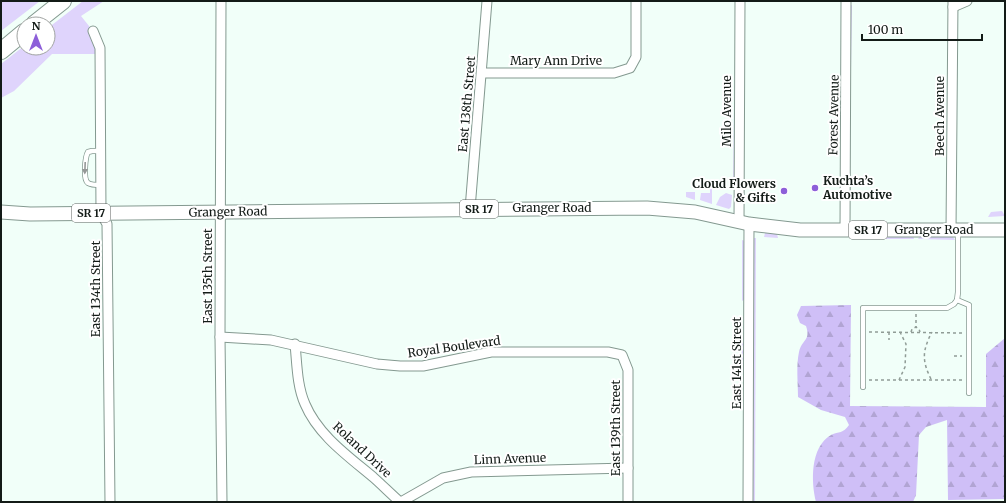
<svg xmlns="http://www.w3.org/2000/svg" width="1006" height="503" font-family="Merriweather,serif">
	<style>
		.green { fill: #dfd4fc }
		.forest { fill: url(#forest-firs) }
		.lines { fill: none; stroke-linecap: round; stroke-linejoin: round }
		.service-casing { stroke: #849990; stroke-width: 6 }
		.minor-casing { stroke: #849990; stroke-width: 11 }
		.primary-casing { stroke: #849990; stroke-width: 15 }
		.motorway-casing { stroke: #849990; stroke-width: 18 }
		.path { stroke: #909c96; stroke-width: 1.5; stroke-dasharray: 3 3; stroke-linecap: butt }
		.service { stroke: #fff; stroke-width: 4.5 }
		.minor { stroke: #fff; stroke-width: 9 }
		.primary { stroke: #fff; stroke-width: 13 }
		.motorway { stroke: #fff; stroke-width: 16 }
		.oneway { fill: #959897 }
		.poi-dot { fill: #8d5fd9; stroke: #fff; stroke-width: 1.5 }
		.labels { text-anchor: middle; stroke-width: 4; stroke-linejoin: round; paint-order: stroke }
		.shield { fill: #fff; stroke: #5a5f5d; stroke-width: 1 }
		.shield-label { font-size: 11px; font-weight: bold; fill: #131b17 }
		.street-label { font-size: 12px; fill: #131b17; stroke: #fff }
		.poi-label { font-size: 12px; font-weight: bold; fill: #131b17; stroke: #fff; text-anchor: start }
	</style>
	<defs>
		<pattern id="forest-firs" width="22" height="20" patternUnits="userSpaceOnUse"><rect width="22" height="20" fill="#cfbff7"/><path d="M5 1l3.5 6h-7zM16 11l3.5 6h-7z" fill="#b1a4d3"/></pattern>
	</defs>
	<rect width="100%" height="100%" fill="#f1fff9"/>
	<g class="green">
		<polygon points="1,1 40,1 1,31"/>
		<polygon points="83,1 104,1 81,16 93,31 100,54 52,54 14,91 1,98 1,64 24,46 24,48 48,48 48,28"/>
		<polygon points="852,5 851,68 850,67 850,6"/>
		<polygon points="734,106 735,107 735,189 733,189"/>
		<polygon points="710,188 712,188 712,204 700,200 701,193 710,193"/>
		<polygon points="686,192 695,192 695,200 686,197"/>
		<polygon points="726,193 732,195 731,207 729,209 716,205 720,197"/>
		<polygon points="1002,211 1005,216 988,217 991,212"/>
		<polygon points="765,233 777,234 778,238 764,237"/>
		<polygon points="913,235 914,239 879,239 879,236"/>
		<polygon points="920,236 953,237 955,240 918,239"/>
		<polygon points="754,238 756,238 755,502 752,502"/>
		<polygon points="742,240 745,241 745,299 742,301"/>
		<polygon points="742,341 744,342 744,372 741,374"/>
	</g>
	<path class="forest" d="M851,305L850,406L986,407V354L1005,338V499L948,500L947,420L926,427L919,435L916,495L913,502H816C811,482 810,447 831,435C839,431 843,434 849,425L845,417L821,410L798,397C798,382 796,366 799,352C802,339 811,341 806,326L800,323L797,315L801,306Z"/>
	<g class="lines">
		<g class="service-casing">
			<g id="service">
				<path d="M101,151H92L88,152C85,157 83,180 88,183C91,185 97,185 101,185"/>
				<polyline points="958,232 958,292 957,300 969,305 969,393"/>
				<polyline points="863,387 863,308 947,308 954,304 957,300"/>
			</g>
		</g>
		<g class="minor-casing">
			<g id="minor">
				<polyline points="221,1 220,337 222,502"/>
				<polyline points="953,7 967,1"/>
				<polyline points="93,31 100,48 101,213 107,224 110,502"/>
				<polyline points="482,73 614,73 630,68 636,57 636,1"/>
				<polyline points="470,209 487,1"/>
				<polyline points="739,222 740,1"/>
				<polyline points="845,230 846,1"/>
				<polyline points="951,230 953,1"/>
				<polyline points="220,337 271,340 377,364 400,366 423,366 491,352 608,352 622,355 628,370 628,502"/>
				<path d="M295,344C297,364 297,386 305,404C318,435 348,456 373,477C382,485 391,494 400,502"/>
				<polyline points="401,502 443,478 471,472 628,468"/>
				<polyline points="748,502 749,224"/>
			</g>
		</g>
		<g class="primary-casing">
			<polyline id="primary" points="1,212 30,214 647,208 695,212 749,224 800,230 1005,230"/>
		</g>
		<g class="motorway-casing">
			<g id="motorway">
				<polyline points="34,24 63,1"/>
				<polyline points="1,51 24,32"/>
			</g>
		</g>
		<g class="path">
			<polyline points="916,314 916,327"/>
			<polyline points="869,332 963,333"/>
			<polyline points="889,332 889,340"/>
			<polyline points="911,332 912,329 916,327 919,329 920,332"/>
			<polyline points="954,356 962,356"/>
			<path d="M931,379C922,361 922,351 932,332"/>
			<polyline points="869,380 963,380"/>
			<polyline points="899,380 905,367 906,344 900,332"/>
		</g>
		<use href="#service" class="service"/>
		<use href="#minor" class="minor"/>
		<use href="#primary" class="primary"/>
		<use href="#motorway" class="motorway"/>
	</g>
	<defs><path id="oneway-solid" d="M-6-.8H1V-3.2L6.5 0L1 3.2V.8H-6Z"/></defs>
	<use class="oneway" href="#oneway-solid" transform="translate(85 168) rotate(92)"/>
	<g class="poi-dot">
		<circle cx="815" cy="188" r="4"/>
		<circle cx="784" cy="191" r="4"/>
	</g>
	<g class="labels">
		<g class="shield">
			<rect x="460" y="200" width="38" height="18" rx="3"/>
			<rect x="72" y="204" width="38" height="18" rx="3"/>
			<rect x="849" y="221" width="38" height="18" rx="3"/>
		</g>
		<g class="shield-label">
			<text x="479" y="213">SR 17</text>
			<text x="91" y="217">SR 17</text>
			<text x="868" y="234">SR 17</text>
		</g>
		<g class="street-label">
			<text x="556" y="65">Mary Ann Drive</text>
			<text transform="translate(467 104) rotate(-85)" y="4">East 138th Street</text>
			<text transform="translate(727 111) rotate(-90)" y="4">Milo Avenue</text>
			<text transform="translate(834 115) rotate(-89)" y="4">Forest Avenue</text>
			<text transform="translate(940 116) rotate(-90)" y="4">Beech Avenue</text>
			<text x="552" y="212">Granger Road</text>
			<text transform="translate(228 212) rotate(-1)" y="4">Granger Road</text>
			<text x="934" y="234">Granger Road</text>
			<text transform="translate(208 276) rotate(-90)" y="4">East 135th Street</text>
			<text transform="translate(96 289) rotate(-90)" y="4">East 134th Street</text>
			<text transform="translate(454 347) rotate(-8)" y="4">Royal Boulevard</text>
			<text transform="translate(737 363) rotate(-90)" y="4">East 141st Street</text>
			<text transform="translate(616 428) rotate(-90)" y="4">East 139th Street</text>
			<text transform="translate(362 450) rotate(43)" y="4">Roland Drive</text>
			<text transform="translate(510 459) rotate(-2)" y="4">Linn Avenue</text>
		</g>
		<g class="poi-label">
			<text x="823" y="185">Kuchta’s<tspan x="823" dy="14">Automotive</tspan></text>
			<text x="776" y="188" text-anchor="end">Cloud Flowers<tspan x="776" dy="14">&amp; Gifts</tspan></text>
		</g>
	</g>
	<rect width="1006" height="503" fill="none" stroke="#131b17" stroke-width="4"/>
	<g transform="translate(36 36)"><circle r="19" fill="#ffffff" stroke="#a1a4a2"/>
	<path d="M0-3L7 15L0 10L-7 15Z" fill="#8d5fd9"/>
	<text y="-6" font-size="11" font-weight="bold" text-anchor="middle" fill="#131b17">N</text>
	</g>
	<path d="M862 34v6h120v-6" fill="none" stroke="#131b17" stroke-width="2"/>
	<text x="868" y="34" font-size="12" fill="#131b17" stroke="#ffffff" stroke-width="3" paint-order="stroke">100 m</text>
</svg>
